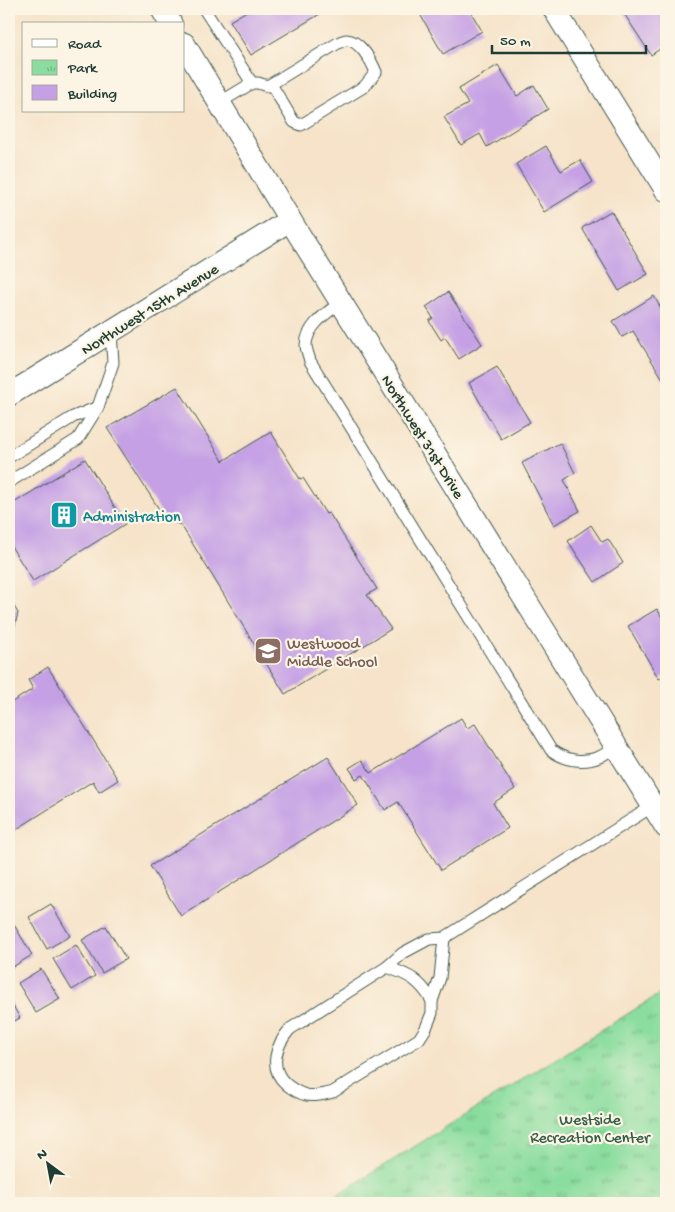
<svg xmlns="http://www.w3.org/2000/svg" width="675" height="1212" font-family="'Gochi Hand',sans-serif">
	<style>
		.park { fill: url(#park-tufts); stroke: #548d69 }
		.building { fill: #c5a0e5 }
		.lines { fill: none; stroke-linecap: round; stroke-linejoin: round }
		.lane-casing { stroke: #3f564a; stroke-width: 13 }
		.street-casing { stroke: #3f564a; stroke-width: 24 }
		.lane { stroke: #fff; stroke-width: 11 }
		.street { stroke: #fff; stroke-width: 22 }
		.labels { text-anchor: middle; stroke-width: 4.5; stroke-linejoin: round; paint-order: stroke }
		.street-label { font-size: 16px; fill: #1f3d34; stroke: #fcf5e5 }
		.culture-label { font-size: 16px; fill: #0d838f; stroke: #fcf5e5; text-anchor: start }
		.education-label { font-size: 16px; fill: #785e54; stroke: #fcf5e5; text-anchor: start }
		.park-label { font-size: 16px; fill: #345d49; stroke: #fcf5e5 }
	</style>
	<defs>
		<pattern id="park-tufts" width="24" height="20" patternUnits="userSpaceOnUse" patternTransform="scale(1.25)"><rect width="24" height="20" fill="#8add9e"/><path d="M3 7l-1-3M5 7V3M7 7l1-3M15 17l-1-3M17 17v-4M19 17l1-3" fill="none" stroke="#70b482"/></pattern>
	</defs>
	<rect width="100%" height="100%" fill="#fcf5e5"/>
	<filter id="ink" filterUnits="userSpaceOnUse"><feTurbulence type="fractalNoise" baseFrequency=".02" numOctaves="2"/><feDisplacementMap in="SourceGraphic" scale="10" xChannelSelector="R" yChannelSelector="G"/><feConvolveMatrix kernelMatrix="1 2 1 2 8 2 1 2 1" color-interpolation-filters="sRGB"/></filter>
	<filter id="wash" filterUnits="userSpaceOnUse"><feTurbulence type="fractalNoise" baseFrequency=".0096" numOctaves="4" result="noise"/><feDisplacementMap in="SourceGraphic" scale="20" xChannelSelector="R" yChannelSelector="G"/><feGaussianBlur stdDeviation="1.12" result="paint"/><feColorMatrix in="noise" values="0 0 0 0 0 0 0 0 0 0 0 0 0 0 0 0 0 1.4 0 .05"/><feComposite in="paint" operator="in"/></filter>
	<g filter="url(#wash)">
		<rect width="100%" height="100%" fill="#f6e3c9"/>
		<polygon class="park" points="666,990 666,1203 324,1203"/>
		<g id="blocks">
			<g class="building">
				<polygon points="250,9 317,9 320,14 251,55 230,21"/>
				<polygon points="417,9 469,9 482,31 443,54"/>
				<polygon points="621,9 666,9 666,45 651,55"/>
				<polygon points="498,65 517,96 534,85 548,109 487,147 480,134 461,145 444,117 468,104 459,89"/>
				<polygon points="546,146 561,171 580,160 593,182 544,212 516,164"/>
				<polygon points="611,211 648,274 619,291 582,228"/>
				<polygon points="448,292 482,344 459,359 445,337 441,340 429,321 433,318 426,307"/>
				<polygon points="654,296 666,317 666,376 663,379 633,331 622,337 613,321"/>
				<polygon points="497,367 530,422 501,439 469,383"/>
				<polygon points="177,387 223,461 271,432 300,479 303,478 326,514 329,513 377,589 367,595 391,629 285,694 181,525 166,520 107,428"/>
				<polygon points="560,443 575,473 564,480 580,511 554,525 522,463"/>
				<polygon points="85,459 125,524 33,581 9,543 9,506"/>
				<polygon points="591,525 602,542 608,539 623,563 595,582 568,541"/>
				<polygon points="9,598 18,613 11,641 9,642"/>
				<polygon points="657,609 666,624 666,675 659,679 628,626"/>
				<polygon points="48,667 118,780 99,792 93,781 9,834 9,704 33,689 28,680"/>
				<polygon points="461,718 467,728 475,724 515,789 493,803 508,828 441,870 398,802 385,810 363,775 356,779 349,768 362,760 371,773"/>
				<polygon points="328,757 358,805 181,916 150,866"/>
				<polygon points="51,904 70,936 47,949 29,917"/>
				<polygon points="13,923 32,955 11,968 9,965 9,926"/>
				<polygon points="106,926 126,959 102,973 82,940"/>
				<polygon points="76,945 95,976 72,990 53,959"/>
				<polygon points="41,969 60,999 36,1013 18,983"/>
				<polygon points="9,999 20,1018 9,1024"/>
			</g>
		</g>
	</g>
	<g filter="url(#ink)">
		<use href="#blocks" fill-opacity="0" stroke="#3f564a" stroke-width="1"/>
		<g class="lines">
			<g class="lane-casing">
				<g id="lane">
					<polyline points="204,9 252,83"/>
					<path d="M219,103L252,83H258L267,86L271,84L338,43C340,42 345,40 346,40C359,39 372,62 376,72L365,86L301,125L294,122L271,84"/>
					<path d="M341,302C327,313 307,325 306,345C306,350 309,356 310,361L551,750C564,760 583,764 599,757C605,755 611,749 616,745"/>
					<polyline points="9,457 73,417 98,407"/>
					<polyline points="9,482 78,439 98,407 113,363 111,332"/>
					<path d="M444,938L440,978L432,1001V1013L426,1028L419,1039L333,1092C324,1094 315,1097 306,1095C298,1093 292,1089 286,1084C268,1068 276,1045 290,1029L387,967L403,953L429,939L444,938L653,806"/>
					<path d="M387,967C409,975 420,980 432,1001"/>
				</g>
			</g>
			<g class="street-casing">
				<g id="street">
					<polyline points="162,9 171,24"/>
					<polyline points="554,9 666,190"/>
					<polyline points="184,44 290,220 666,827"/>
					<polyline points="9,395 290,220"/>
				</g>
			</g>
			<use href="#lane" class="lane"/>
			<use href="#street" class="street"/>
		</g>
	</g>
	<defs>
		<g id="building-square" transform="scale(1.4375)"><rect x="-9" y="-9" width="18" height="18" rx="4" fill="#0f9aa8" stroke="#fcf5e5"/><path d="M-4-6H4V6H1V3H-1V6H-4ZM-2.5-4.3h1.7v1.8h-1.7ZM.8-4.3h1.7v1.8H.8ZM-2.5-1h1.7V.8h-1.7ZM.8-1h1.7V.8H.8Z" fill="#fff"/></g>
		<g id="school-square" transform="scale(1.4375)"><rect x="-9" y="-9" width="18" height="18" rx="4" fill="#8d6e63" stroke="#fcf5e5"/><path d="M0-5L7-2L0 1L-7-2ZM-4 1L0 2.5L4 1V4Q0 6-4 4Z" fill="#fff"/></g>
	</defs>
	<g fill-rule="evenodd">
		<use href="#building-square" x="64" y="515"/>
		<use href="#school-square" x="268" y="651"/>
	</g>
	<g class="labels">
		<g class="street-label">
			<text transform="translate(149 308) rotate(-32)" y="6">Northwest 15th Avenue</text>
			<text transform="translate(424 436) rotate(58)" y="6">Northwest 31st Drive</text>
		</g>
		<g class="culture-label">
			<text x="83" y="521">Administration</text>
		</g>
		<g class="education-label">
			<text x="287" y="648">Westwood<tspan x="287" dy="18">Middle School</tspan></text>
		</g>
		<g class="park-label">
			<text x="590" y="1124">Westside<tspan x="590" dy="18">Recreation Center</tspan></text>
		</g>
	</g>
	<rect width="675" height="1212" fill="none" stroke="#fcf5e5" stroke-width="30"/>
	<rect x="22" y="22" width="162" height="90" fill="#fcf5e5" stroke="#a4ab9e"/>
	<rect x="32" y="39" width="25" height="8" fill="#ffffff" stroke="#a4ab9e"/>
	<text x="68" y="48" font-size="15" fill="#1f3d34">Road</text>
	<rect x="32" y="60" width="25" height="15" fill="url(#park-tufts)" stroke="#a4ab9e"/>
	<text x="68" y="72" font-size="15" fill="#1f3d34">Park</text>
	<rect x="32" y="85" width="25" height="15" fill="#c5a0e5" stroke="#a4ab9e"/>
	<text x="68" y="98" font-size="15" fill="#1f3d34">Building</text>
	<g transform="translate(48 1164) rotate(328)" stroke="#fcf5e5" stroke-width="4" paint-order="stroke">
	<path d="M0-4L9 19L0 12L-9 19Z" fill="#1f3d34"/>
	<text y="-8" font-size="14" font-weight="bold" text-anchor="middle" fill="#1f3d34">N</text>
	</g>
	<path d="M492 45v8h154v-8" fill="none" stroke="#1f3d34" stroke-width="2.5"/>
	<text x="500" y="45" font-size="15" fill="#1f3d34" stroke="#fcf5e5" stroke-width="4" paint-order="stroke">50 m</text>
</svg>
